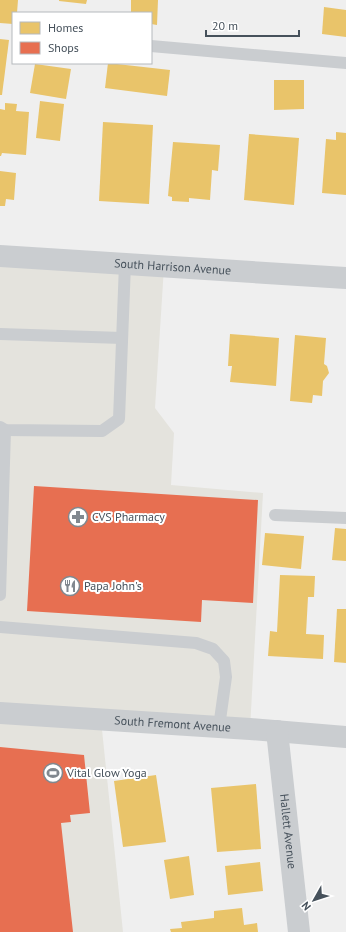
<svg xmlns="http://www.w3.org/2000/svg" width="346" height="932" font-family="'PT Sans',sans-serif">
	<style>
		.commercial { fill: #e4e3dd }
		.homes { fill: #e9c46a }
		.shops { fill: #e76f51 }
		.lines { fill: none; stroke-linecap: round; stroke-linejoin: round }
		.lane { stroke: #cacdd0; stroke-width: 12 }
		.street { stroke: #cacdd0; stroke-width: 22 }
		.labels { text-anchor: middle; stroke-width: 4; stroke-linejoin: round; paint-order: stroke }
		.street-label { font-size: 12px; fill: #46515b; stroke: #fff }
		.poi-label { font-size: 12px; fill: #46515b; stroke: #fff; text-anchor: start }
	</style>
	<rect width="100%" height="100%" fill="#efefef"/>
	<polygon class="commercial" points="0,256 164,267 155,408 174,433 171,485 263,493 250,729 101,720 123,932 0,932"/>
	<g class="homes">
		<polygon points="0,0 18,0 17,13 13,13 13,24 0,23"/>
		<polygon points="59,0 87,0 86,4 59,1"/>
		<polygon points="131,0 158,0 157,25 151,24 151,13 131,13"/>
		<polygon points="324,7 346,10 346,37 322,34"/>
		<polygon points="0,39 9,40 2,95 0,95"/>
		<polygon points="108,63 170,70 167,96 105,88"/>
		<polygon points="35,64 71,69 66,99 30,93"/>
		<polygon points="274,80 304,80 304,109 274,110"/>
		<polygon points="40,101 64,104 60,141 36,138"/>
		<polygon points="5,103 17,104 16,111 29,112 26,155 2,153 1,156 0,156 0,109 5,110"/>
		<polygon points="103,122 153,125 149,204 99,201"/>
		<polygon points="336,132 346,133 346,195 322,193 326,139 336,140"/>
		<polygon points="249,134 299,138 294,205 244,200"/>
		<polygon points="173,142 220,145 218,171 212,170 210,200 189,198 189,202 172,201 172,197 168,196"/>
		<polygon points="0,171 16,173 14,200 6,199 5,206 0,206"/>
		<polygon points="230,334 279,338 276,386 230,382 232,366 228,366"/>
		<polygon points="295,335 326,338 324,364 327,366 329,373 323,381 322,396 313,395 312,403 290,401"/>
		<polygon points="335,528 346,529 346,561 332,560"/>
		<polygon points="265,533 304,536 301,569 262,565"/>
		<polygon points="280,575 315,576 314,597 308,597 306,634 324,635 323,659 268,656 270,631 277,632"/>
		<polygon points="337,609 346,609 346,663 334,662"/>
		<polygon points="156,775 166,842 123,847 114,781"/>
		<polygon points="256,784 261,849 217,852 211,788"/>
		<polygon points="189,856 194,895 170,899 164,860"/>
		<polygon points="260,862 263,891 228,895 225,866"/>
		<polygon points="242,908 244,925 257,923 258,932 171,932 170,929 182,928 181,922 214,918 214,911"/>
	</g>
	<g class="shops">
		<polygon points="34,486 258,500 253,603 202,600 201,622 27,611"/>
		<polygon points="0,747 84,755 90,813 70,815 71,822 61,823 73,932 0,932"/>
	</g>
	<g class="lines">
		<g class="lane">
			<polyline points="151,46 346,63"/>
			<polyline points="0,334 122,338"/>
			<polyline points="0,427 5,430 102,431 119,419 125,264"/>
			<polyline points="275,515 346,518"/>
			<polyline points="0,595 5,430"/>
			<polyline points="0,627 196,643 213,649 224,661 226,677 219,727"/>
		</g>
		<g class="street">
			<path id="s1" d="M0,256L346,278"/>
			<path id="s2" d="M0,713L250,729L346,737"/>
			<path id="s3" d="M277,731L299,932"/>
		</g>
	</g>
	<defs>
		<g id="pharmacy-ring" transform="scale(1)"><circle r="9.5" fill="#fff" stroke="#81888f" stroke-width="1.5"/><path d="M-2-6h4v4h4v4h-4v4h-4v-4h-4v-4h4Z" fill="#81888f"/></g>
		<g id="restaurant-ring" transform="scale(1)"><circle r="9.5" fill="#fff" stroke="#81888f" stroke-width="1.5"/><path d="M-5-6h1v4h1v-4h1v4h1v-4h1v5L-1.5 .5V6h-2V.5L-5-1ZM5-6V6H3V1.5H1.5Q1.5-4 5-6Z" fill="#81888f"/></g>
		<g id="stadium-ring" transform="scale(1)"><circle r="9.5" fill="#fff" stroke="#81888f" stroke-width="1.5"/><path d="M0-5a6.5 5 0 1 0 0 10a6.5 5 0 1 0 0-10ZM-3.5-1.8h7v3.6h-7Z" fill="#81888f"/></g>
	</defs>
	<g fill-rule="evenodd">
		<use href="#pharmacy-ring" x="78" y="517"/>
		<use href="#restaurant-ring" x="70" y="586"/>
		<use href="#stadium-ring" x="53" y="773"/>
	</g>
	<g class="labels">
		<g class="street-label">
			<text dy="4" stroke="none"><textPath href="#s1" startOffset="173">South Harrison Avenue</textPath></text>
			<text dy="4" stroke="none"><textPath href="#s2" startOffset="173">South Fremont Avenue</textPath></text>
			<text dy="4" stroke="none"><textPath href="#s3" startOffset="101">Hallett Avenue</textPath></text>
		</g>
		<g class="poi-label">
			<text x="92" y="521">CVS Pharmacy</text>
			<text x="84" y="590">Papa John's</text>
			<text x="67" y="777">Vital Glow Yoga</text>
		</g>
	</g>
	<rect x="12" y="12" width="140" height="52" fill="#ffffff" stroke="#b5b9bd"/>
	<rect x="20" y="22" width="20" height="12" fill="#e9c46a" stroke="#b5b9bd"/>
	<text x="48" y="32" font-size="12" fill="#46515b">Homes</text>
	<rect x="20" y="42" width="20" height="12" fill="#e76f51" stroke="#b5b9bd"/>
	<text x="48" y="52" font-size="12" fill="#46515b">Shops</text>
	<g transform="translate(314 900) rotate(231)" stroke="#ffffff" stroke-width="3" paint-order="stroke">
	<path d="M0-3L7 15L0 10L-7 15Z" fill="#46515b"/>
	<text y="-6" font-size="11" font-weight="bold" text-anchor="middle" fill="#46515b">N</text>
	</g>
	<path d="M206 30v6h93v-6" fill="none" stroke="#46515b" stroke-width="2"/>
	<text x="212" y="30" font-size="12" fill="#46515b" stroke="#ffffff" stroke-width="3" paint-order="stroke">20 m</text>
</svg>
